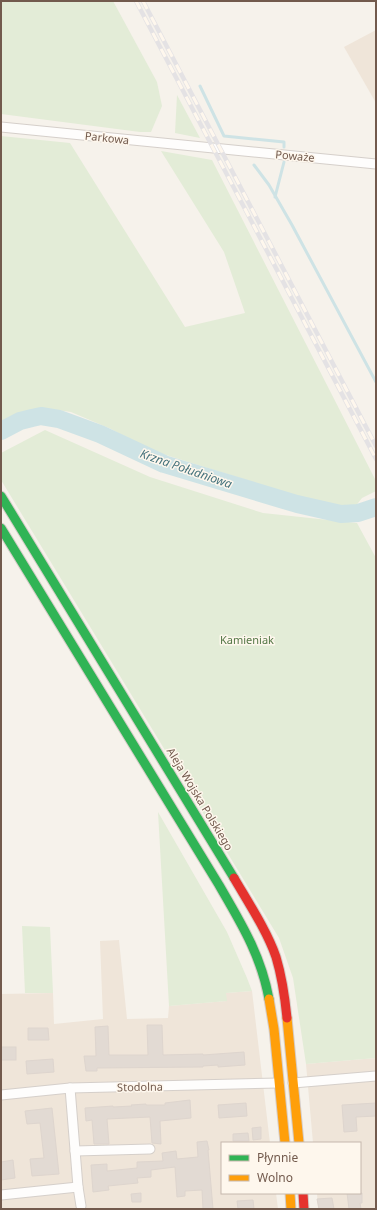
<svg xmlns="http://www.w3.org/2000/svg" width="377" height="1210" font-family="'Noto Sans',sans-serif">
	<style>
		.residential { fill: #efe5d9 }
		.green { fill: #e3ecd7 }
		.lines { fill: none; stroke-linecap: round; stroke-linejoin: round }
		.stream { stroke: #cee3e5; stroke-width: 3 }
		.river { stroke: #cee3e5; stroke-width: 18 }
		.building { fill: #e2dad3; stroke: #ded5ce }
		.street-casing { stroke: #d5cfca; stroke-width: 11 }
		.fast-casing { stroke: #d5ccc7; stroke-width: 11 }
		.slow-casing { stroke: #d5ccc7; stroke-width: 11 }
		.jam-casing { stroke: #d5ccc7; stroke-width: 11 }
		.street { stroke: #fefdfc; stroke-width: 9 }
		.fast { stroke: #30b455; stroke-width: 9 }
		.slow { stroke: #ff9f0a; stroke-width: 9 }
		.jam { stroke: #e5322d; stroke-width: 9 }
		.rail-casing { stroke: #e4e2e4; stroke-width: 4.5 }
		.rail { stroke: #fef7ed; stroke-width: 3; stroke-dasharray: 9; stroke-linecap: butt }
		.labels { text-anchor: middle; stroke-width: 3; stroke-linejoin: round; paint-order: stroke }
		.street-label { font-size: 11px; fill: #725a4d; stroke: #fef7ed }
		.park-label { font-size: 11px; fill: #547746; stroke: #fef7ed }
		.water-label { font-size: 12px; font-style: italic; fill: #45737d; stroke: #fef7ed }
	</style>
	<rect width="100%" height="100%" fill="#f6f2eb"/>
	<g class="residential">
		<polygon points="376,30 376,103 344,47"/>
		<polygon points="119,940 127,1019 168,1018 169,1006 226,1001 226,993 252,991 270,1143 222,1143 222,1193 276,1193 278,1209 1,1209 1,994 53,993 54,1024 103,1019 100,941"/>
		<polygon points="376,1058 376,1209 318,1209 317,1193 360,1193 360,1143 313,1143 306,1064"/>
	</g>
	<g class="green">
		<polygon points="1,1 113,1 157,82 162,106 151,132 140,132 1,114"/>
		<polygon points="177,95 200,138 175,133"/>
		<polygon points="1,136 70,143 185,327 245,313 224,252 161,151 212,160 376,481 376,491 362,498 354,508 323,504 150,450 111,429 71,412 43,408 20,413 1,425"/>
		<polygon points="45,430 150,477 263,513 357,523 376,558 376,1058 306,1064 293,978 279,938 1,480 1,453"/>
		<polygon points="158,812 227,932 247,978 252,991 226,993 227,1001 169,1006"/>
		<polygon points="22,926 50,927 53,993 25,993"/>
	</g>
	<g class="lines">
		<g class="stream">
			<polyline points="200,86 224,136 284,142 284,147"/>
			<polyline points="254,165 269,185 292,225 376,382"/>
			<polyline points="275,197 284,162"/>
		</g>
		<polyline class="river" points="1,431 20,421 32,418 41,416 59,419 100,434 164,464 297,504 341,514 358,513 376,507"/>
	</g>
	<g class="building">
		<polygon points="147,1025 162,1025 163,1055 203,1054 203,1055 244,1052 245,1065 218,1067 218,1065 203,1066 203,1067 97,1068 97,1071 86,1071 84,1056 96,1056 95,1027 108,1026 109,1055 148,1055"/>
		<polygon points="28,1028 48,1028 49,1040 28,1040"/>
		<rect x="1" y="1047" width="15" height="13"/>
		<polygon points="53,1059 54,1072 27,1074 26,1061"/>
		<polygon points="190,1100 191,1118 160,1121 161,1144 152,1143 150,1117 107,1119 109,1144 94,1144 92,1120 86,1121 85,1108 113,1106 113,1107 132,1106 131,1105 146,1104 146,1105 165,1105 165,1103"/>
		<polygon points="246,1103 247,1116 219,1118 218,1105"/>
		<polygon points="376,1103 376,1116 356,1117 357,1131 344,1132 342,1105"/>
		<polygon points="52,1108 59,1174 32,1176 30,1159 44,1158 40,1123 27,1124 25,1111"/>
		<polygon points="261,1127 261,1139 253,1140 252,1128"/>
		<polygon points="248,1133 249,1141 233,1141 233,1134"/>
		<polygon points="207,1141 209,1150 208,1150 213,1209 203,1209 202,1190 185,1191 185,1196 177,1197 175,1167 151,1170 151,1177 137,1178 138,1183 108,1186 109,1190 93,1192 91,1165 107,1164 107,1171 137,1168 137,1162 163,1161 162,1153 176,1151 177,1159 198,1157 197,1142"/>
		<polygon points="13,1160 15,1178 1,1180 1,1162"/>
		<polygon points="141,1193 141,1202 132,1202 131,1194"/>
		<polygon points="347,1193 362,1193 362,1203 360,1203 361,1209 349,1209"/>
		<polygon points="332,1198 334,1209 319,1209 317,1199"/>
		<polygon points="253,1200 254,1209 238,1209 237,1201"/>
	</g>
	<g class="lines">
		<g class="street-casing">
			<g id="street">
				<polyline points="1,127 376,164"/>
				<polyline points="293,1083 376,1076"/>
				<polyline points="70,1088 78,1187 81,1206"/>
				<polyline points="1,1095 70,1088 279,1083"/>
				<polyline points="75,1151 150,1149"/>
				<polyline points="1,1195 78,1187"/>
			</g>
		</g>
		<g class="fast-casing">
			<g id="fast">
				<polyline points="1,496 234,878"/>
				<path d="M1,528L219,885C241,923 261,955 269,999"/>
			</g>
		</g>
		<g class="slow-casing">
			<g id="slow">
				<polyline points="269,999 274,1029 285,1143"/>
				<polyline points="287,1018 299,1143"/>
				<polyline points="290,1193 291,1209"/>
			</g>
		</g>
		<g class="jam-casing">
			<g id="jam">
				<path d="M234,878C248,902 267,931 276,957C282,977 285,998 287,1018"/>
				<polyline points="303,1193 304,1209"/>
			</g>
		</g>
		<use href="#street" class="street"/>
		<use href="#fast" class="fast"/>
		<use href="#slow" class="slow"/>
		<use href="#jam" class="jam"/>
		<g class="rail-casing">
			<g id="rail">
				<polyline points="136,1 376,459"/>
				<polyline points="143,1 376,446"/>
			</g>
		</g>
		<use href="#rail" class="rail"/>
	</g>
	<g class="labels">
		<g class="street-label">
			<text transform="translate(107 138) rotate(6)" y="4">Parkowa</text>
			<text transform="translate(295 156) rotate(5)" y="4">Poważe</text>
			<text transform="translate(200 799) rotate(59)" y="4">Aleja Wojska Polskiego</text>
			<text transform="translate(140 1087) rotate(-1)" y="4">Stodolna</text>
		</g>
		<g class="park-label">
			<text x="247" y="644">Kamieniak</text>
		</g>
		<g class="water-label">
			<text transform="translate(186 469) rotate(19)" y="4">Krzna Południowa</text>
		</g>
	</g>
	<rect width="377" height="1210" fill="none" stroke="#725a4d" stroke-width="4"/>
	<rect x="221" y="1142" width="140" height="52" fill="#fef7ed" stroke="#c6b8ad"/>
	<rect x="229" y="1155" width="20" height="6" fill="#30b455" stroke="#c6b8ad"/>
	<text x="257" y="1162" font-size="12" fill="#725a4d">Płynnie</text>
	<rect x="229" y="1175" width="20" height="6" fill="#ff9f0a" stroke="#c6b8ad"/>
	<text x="257" y="1182" font-size="12" fill="#725a4d">Wolno</text>
</svg>
